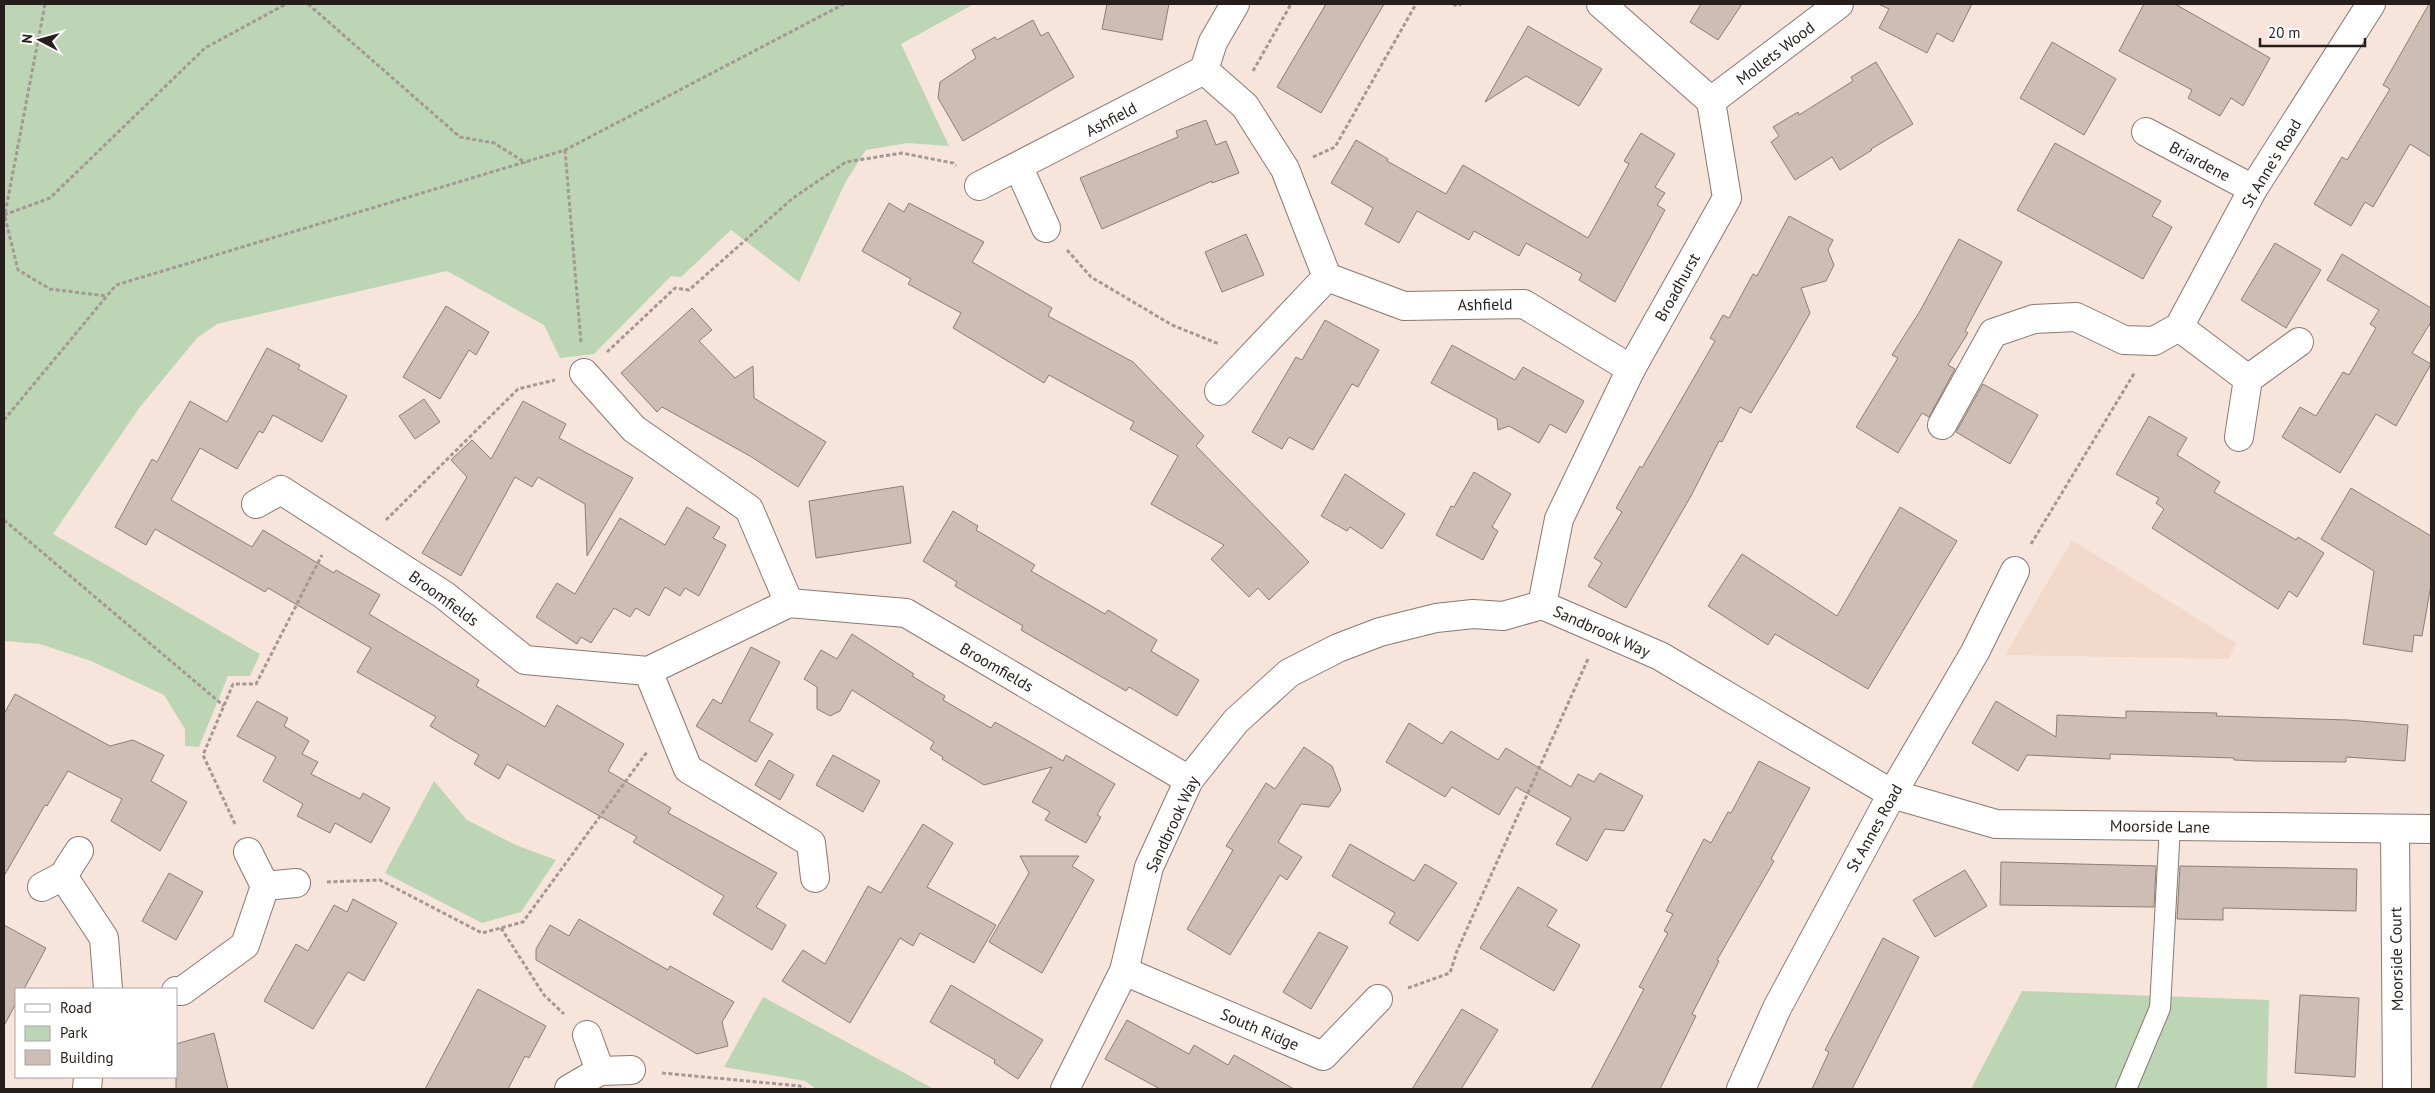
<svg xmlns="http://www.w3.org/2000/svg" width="2435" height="1093" font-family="'PT Sans',sans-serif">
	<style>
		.built { fill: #f2d9cc }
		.green { fill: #bcd6b5 }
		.building { fill: #cebdb4; stroke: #8d7d75 }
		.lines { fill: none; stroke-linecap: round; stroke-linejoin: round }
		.service-casing { stroke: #897971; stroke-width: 22 }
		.minor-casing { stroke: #897971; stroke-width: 30 }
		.path { stroke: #a59791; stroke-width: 3; stroke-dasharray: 4 2.5; stroke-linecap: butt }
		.service { stroke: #fff; stroke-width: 20 }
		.minor { stroke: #fff; stroke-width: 28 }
		.labels { text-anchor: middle; stroke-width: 4; stroke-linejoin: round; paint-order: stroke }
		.street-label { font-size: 16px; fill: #251e1b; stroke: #fff }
	</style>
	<rect width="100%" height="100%" fill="#f7e5dc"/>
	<polygon class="built" points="2072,540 2236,643 2229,659 2005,655"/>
	<g class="green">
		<polygon points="4,4 974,4 901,44 949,146 908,143 866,150 846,181 799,282 731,230 681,277 671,276 594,354 560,358 544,325 447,271 217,324 197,338 140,407 53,534 260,654 250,676 228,676 199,747 185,746 185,729 164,695 91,661 40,644 4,641"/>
		<polygon points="434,781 467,820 516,845 556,860 521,912 482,923 385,873"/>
		<polygon points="2022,991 2269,1000 2267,1089 1971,1089"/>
		<polygon points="763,997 934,1089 816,1089 805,1081 724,1067"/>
	</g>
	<g class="building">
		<polygon points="1107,4 1169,4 1162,40 1102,29"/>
		<polygon points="1326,4 1384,4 1321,113 1277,87"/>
		<polygon points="1701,4 1742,4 1718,40 1690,22"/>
		<polygon points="1878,4 1972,4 1953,42 1937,33 1927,53 1879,28 1889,9"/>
		<polygon points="2144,4 2175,4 2270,58 2243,106 2231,98 2220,116 2188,98 2192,90 2119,51"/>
		<polygon points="2429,4 2431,4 2431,157 2410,144 2373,207 2365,202 2351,226 2314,204 2342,157 2347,160 2390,89 2383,85"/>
		<polygon points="1033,20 1041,36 1048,32 1074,77 963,141 938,98 940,82 976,58 972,50 995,37 997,40"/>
		<polygon points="1528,26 1602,69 1579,106 1526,76 1485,102"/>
		<polygon points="2052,42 2116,79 2084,135 2020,98"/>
		<polygon points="1876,62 1913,124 1871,149 1872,150 1840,170 1832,157 1795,180 1771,142 1779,136 1773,127 1798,112 1799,115 1853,81 1851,77"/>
		<polygon points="1206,120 1216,145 1226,141 1239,173 1212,183 1212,181 1102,229 1080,178 1178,137 1176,131"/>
		<polygon points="1641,133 1675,154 1655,187 1665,193 1657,205 1665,210 1615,302 1579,280 1582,274 1526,243 1519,256 1474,231 1469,240 1417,211 1399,243 1365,224 1373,208 1331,183 1356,140 1388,159 1387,161 1446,194 1463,165 1588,238 1629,164 1624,161"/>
		<polygon points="2055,143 2161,201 2152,216 2172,227 2143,279 2017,210"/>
		<polygon points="889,203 904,212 909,203 984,242 972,262 1052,308 1048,316 1133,362 1204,436 1196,446 1309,562 1269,600 1258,588 1249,597 1211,559 1224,545 1151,504 1178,456 1130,429 1134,422 1049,375 1044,383 953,328 961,313 908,284 911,279 862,251"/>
		<polygon points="1789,216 1833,240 1828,250 1834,265 1826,281 1801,288 1810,313 1793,343 1751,413 1740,407 1722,442 1719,441 1691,496 1626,608 1588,586 1602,563 1594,558 1622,512 1616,508 1640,466 1642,468 1715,341 1710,338 1723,315 1729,318 1753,274 1757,276"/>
		<polygon points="1246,234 1264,275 1222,292 1205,252"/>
		<polygon points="1959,239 2002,262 1965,331 1968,333 1948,365 1955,369 1929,417 1922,413 1898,453 1856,427 1898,358 1892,355 1920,311"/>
		<polygon points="2275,243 2321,270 2286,328 2241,300"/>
		<polygon points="2342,254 2431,308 2431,322 2412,353 2431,364 2396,426 2376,414 2340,473 2282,437 2300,407 2316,416 2343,372 2349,375 2376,328 2370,324 2379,310 2327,280"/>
		<polygon points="446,306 489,332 476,355 469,350 440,399 403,377"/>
		<polygon points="692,308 712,330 699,341 735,378 753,366 754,398 826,442 798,487 750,456 662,407 657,412 621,373"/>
		<polygon points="1325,320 1379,350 1358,387 1352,384 1313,450 1289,437 1282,449 1252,432 1296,357 1302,360"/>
		<polygon points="1452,345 1515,380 1523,367 1584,401 1566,433 1550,424 1539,443 1509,426 1498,430 1497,419 1431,383"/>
		<polygon points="267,348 300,365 298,369 347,396 322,442 273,415 263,433 259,431 237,469 200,448 171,500 252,547 263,530 334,573 336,570 380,595 369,614 479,680 476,686 545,727 557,705 624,744 608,771 671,808 668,813 777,873 756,907 786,925 772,950 713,914 724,896 633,842 637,837 507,764 499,779 474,764 479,755 430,726 436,717 357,672 371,648 268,588 265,592 155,529 146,545 115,527 152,459 157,462 190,401 227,422"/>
		<polygon points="1983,384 2038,415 2010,464 1956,432"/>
		<polygon points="424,399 440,422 415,439 399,416"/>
		<polygon points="523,401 566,424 559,438 633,478 587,556 585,504 538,477 532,487 515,477 461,576 422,553 467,477 451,460 472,440 491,459"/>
		<polygon points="2149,416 2187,438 2177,455 2220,482 2214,492 2296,540 2298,537 2324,553 2297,597 2289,591 2278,609 2152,528 2164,509 2156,503 2159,498 2116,474"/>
		<polygon points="1474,472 1511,494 1492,527 1498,531 1483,560 1436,535 1451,506 1454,507"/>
		<polygon points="1345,474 1405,514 1382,549 1350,527 1347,531 1321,516"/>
		<polygon points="903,486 911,543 816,558 809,501"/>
		<polygon points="2351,488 2431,536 2431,585 2422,636 2414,635 2412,652 2363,644 2374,571 2321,539"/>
		<polygon points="687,507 720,527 713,538 726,545 699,596 685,588 680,596 665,587 649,616 636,608 630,617 614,608 591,643 581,637 577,644 536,617 557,583 575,594 620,518 665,545"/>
		<polygon points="1900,507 1957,541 1868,689 1775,634 1768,645 1708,606 1742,554 1837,616"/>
		<polygon points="953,511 978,526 976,530 1035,565 1031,571 1105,614 1108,610 1157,640 1151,651 1199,680 1177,716 1129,687 1126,691 1021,630 1023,626 955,586 957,582 923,561"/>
		<polygon points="852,634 914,674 912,676 945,696 943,700 991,728 995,722 1063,761 1066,755 1115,784 1097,815 1101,817 1086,843 1045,820 1050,812 1032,802 1052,767 984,785 942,759 943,757 930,749 934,742 852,690 840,711 830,716 817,709 817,687 804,679 821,650 837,659"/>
		<polygon points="751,647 780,662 749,721 773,734 756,762 696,726 713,699 721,704"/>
		<polygon points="15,694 110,746 133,740 164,755 151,781 187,802 160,851 111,821 122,799 68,771 47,806 45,805 4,876 4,714"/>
		<polygon points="257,701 288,718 284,726 309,741 302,754 318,762 311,774 360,799 363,793 390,808 371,843 335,823 330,833 297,816 303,804 263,781 276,757 237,736"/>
		<polygon points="1996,701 2056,737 2057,715 2126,718 2126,711 2217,713 2216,716 2348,720 2408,725 2405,761 2346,757 2346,762 2256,761 2234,760 2234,758 2110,754 2110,759 2027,755 2018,771 1972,743"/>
		<polygon points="1409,723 1442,744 1451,731 1498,760 1506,748 1571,787 1578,774 1594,782 1600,773 1643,796 1624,831 1605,829 1587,861 1556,844 1571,818 1516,787 1499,815 1452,787 1445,797 1386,762"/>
		<polygon points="1304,747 1332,766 1341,790 1329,807 1301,804 1278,842 1302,857 1287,880 1280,875 1230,955 1187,929 1233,850 1226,846 1266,783 1275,789"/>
		<polygon points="833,755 880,781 863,812 816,785"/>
		<polygon points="769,760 794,775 780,800 755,785"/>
		<polygon points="1759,761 1810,788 1771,859 1774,861 1717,960 1719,961 1692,1014 1696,1016 1660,1089 1591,1089 1644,989 1639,987 1668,933 1664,931 1673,914 1666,911 1704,839 1711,843 1728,812 1731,813"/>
		<polygon points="923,824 953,843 927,887 996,925 974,963 920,933 913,946 900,938 850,1023 782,981 803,950 825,964 868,886 881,893"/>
		<polygon points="1350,844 1414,881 1425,864 1457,883 1418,941 1389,923 1395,913 1332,876"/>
		<polygon points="1020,856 1079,856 1072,866 1094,880 1042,973 989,942 1029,873"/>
		<polygon points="2001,862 2156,866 2154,907 2000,905"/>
		<polygon points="2180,866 2357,869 2356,911 2223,908 2223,920 2177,919"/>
		<polygon points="1965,870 1987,906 1935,937 1913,900"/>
		<polygon points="169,873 203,892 176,940 142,921"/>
		<polygon points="1518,887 1557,910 1547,926 1580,945 1554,991 1480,948"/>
		<polygon points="353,899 397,923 364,981 348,972 313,1029 264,1001 296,944 308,951 334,905 347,912"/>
		<polygon points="579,919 668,970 670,966 734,1002 722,1022 728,1046 697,1054 536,960 536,949 550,925 569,936"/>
		<polygon points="4,925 46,948 24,989 16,989 16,1003 4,1026"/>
		<polygon points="1319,932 1348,947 1311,1009 1283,992"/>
		<polygon points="1883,938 1919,957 1900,995 1852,1089 1812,1089 1829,1052 1825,1050"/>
		<polygon points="951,985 1043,1040 1018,1079 994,1063 995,1060 930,1022"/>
		<polygon points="478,989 546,1026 529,1058 525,1056 508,1089 425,1089"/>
		<polygon points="2300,995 2359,998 2355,1077 2295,1073"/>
		<polygon points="1462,1009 1498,1030 1461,1089 1412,1089"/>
		<polygon points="1127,1020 1189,1054 1194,1045 1228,1065 1234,1055 1294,1089 1160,1089 1105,1059"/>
		<polygon points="214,1033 228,1089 176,1089 176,1044"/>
	</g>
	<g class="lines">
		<g class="service-casing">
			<polyline id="service" points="2126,1089 2160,1008 2170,826"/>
		</g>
		<g class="minor-casing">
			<g id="minor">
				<polyline points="1204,70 1213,42 1235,4"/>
				<polyline points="1711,101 1839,4"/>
				<polyline points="2146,132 2253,189"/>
				<polyline points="1019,168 1046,228"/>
				<polyline points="979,186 1204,70 1245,106 1285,169 1327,277 1404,306 1524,304 1631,369"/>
				<polyline points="2179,327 2253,189 2371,4"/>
				<polyline points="2179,327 2248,379 2239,437"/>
				<polyline points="584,373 634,429 749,509 789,603"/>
				<polyline points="2248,379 2299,342"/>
				<polyline points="1219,391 1327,277"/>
				<polyline points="1942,425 1993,333 2034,319 2076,317 2124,340 2154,341 2179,327"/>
				<polyline points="256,504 281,490 444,595 525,660 648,671 789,603 906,613 1189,780"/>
				<polyline points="1542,605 1559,519 1631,369 1727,198 1711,101 1601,4"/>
				<polyline points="648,671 688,769 811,843 815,878"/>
				<polyline points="2395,829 2397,1089"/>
				<polyline points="79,851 63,876 104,938 108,989"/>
				<polyline points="265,886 296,883"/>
				<polyline points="42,887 63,876"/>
				<polyline points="1124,971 1323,1056 1378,999"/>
				<polyline points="176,991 182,991 245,945 265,886 248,852"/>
				<polyline points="587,1035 600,1071"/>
				<polyline points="87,1089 88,1077"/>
				<polyline points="569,1089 600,1071 631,1070"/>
				<polyline points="1065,1089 1124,971 1149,867 1189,780 1236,721 1289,673 1338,648 1380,632 1436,618 1473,614 1503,616 1542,605 1660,656 1892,794 1996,824 2431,829"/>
				<polyline points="1741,1089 1777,1008 1892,794 1975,652 2015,571"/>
			</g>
		</g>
		<g class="path">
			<polyline points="308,4 460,137 494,143 526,163"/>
			<polyline points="1453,4 1458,6 1461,4"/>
			<polyline points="1253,71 1291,4"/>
			<polyline points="565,150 581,343"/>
			<polyline points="1313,157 1335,147 1416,4"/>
			<polyline points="4,215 50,198 205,48 286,4"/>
			<polyline points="5,217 18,270 50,289 106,296"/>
			<polyline points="4,219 45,4"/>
			<polyline points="1067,250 1091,277 1172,325 1219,344"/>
			<polyline points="607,352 675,288 689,290 793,198 846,162 902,153 953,163 956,166"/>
			<polyline points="4,420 116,285 565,150 844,4"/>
			<polyline points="4,520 224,706"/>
			<polyline points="386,520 518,389 555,380"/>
			<polyline points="2031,544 2135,372"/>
			<polyline points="235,824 203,755 233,684 256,684 322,555"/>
			<polyline points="327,882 380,880 482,933 523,922 647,752"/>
			<polyline points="501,928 544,995 564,1014"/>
			<polyline points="1408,988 1450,973 1457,951 1588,659"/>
			<polyline points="662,1073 800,1086 805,1089"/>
		</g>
		<use href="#service" class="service"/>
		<use href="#minor" class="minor"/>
	</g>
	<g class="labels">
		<g class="street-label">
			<text transform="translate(1775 53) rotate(-37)" y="6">Mollets Wood</text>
			<text transform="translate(1111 119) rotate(-28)" y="6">Ashfield</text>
			<text transform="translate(2200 161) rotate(28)" y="6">Briardene</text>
			<text transform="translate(2271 163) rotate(-59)" y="6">St Anne's Road</text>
			<text transform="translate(1677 287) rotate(-61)" y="6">Broadhurst</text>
			<text transform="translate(1485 304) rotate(-1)" y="6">Ashfield</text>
			<text transform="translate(444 598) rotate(36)" y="6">Broomfields</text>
			<text transform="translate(1602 631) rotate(24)" y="6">Sandbrook Way</text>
			<text transform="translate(997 667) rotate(30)" y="6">Broomfields</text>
			<text transform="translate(1172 824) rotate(-65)" y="6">Sandbrook Way</text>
			<text transform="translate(2160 826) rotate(1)" y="6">Moorside Lane</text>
			<text transform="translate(1874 828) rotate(-61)" y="6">St Annes Road</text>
			<text transform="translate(2396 959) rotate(-91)" y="6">Moorside Court</text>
			<text transform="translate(1260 1029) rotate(23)" y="6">South Ridge</text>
		</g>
	</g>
	<rect width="2435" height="1093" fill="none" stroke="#251e1b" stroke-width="10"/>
	<rect x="15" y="988" width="162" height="90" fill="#ffffff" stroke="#a8a5a4"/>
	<rect x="25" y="1004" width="25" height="8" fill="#ffffff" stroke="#a8a5a4"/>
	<text x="60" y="1013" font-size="15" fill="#251e1b">Road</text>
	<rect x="25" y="1026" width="25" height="15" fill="#bcd6b5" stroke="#a8a5a4"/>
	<text x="60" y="1038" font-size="15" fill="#251e1b">Park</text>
	<rect x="25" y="1050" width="25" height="15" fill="#cebdb4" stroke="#a8a5a4"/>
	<text x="60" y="1063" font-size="15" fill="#251e1b">Building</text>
	<g transform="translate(40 40) rotate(276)" stroke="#ffffff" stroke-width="4" paint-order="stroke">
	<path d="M0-4L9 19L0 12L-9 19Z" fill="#251e1b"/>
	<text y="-8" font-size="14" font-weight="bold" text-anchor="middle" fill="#251e1b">N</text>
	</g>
	<path d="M2260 38v8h105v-8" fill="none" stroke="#251e1b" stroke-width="2.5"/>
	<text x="2268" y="38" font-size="15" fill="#251e1b" stroke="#ffffff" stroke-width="4" paint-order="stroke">20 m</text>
</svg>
